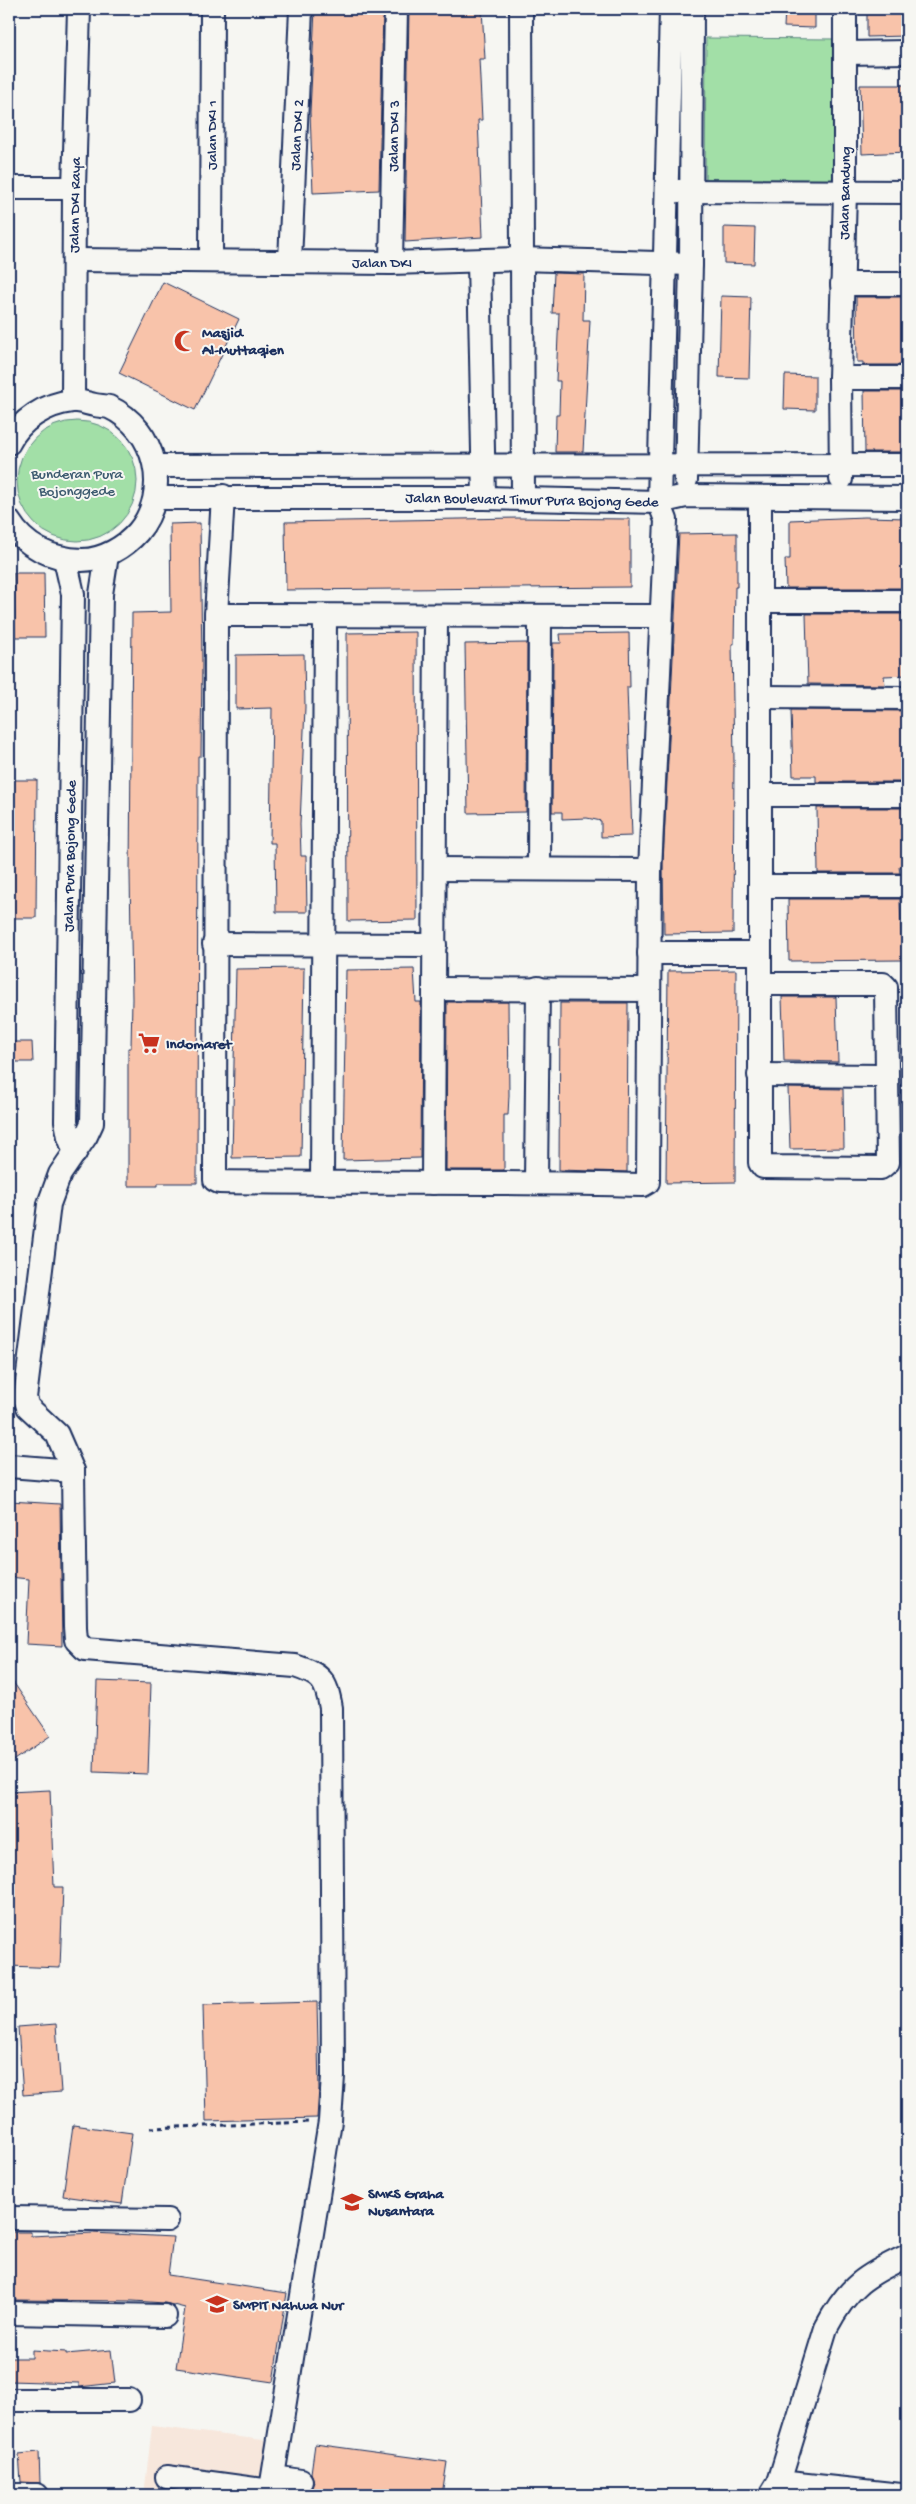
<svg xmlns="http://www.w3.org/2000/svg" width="916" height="2504" font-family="'Gochi Hand',sans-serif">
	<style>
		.built { fill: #f7e7dc }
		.green { fill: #a2dfa7; stroke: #5e8782 }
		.building { fill: #f8c3aa; stroke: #1b2f5e }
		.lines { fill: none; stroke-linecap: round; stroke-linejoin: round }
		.minor-casing { stroke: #1b2f5e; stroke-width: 26 }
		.path { stroke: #1b2f5e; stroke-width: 3; stroke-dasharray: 5 4; stroke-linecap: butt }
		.minor { stroke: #f6f6f2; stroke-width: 22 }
		.labels { text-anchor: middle; stroke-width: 4; stroke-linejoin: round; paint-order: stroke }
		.street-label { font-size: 15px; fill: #1b2f5e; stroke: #f6f6f2 }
		.poi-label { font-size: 15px; font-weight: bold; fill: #1b2f5e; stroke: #f6f6f2; text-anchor: start }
		.park-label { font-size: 15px; fill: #3d5b70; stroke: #f6f6f2 }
	</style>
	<rect width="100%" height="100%" fill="#f6f6f2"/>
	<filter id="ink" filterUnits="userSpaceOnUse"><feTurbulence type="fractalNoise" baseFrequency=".02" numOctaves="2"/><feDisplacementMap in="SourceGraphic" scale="10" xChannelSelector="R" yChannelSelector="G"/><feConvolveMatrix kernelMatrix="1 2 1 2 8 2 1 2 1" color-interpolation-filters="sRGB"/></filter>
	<g filter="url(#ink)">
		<polygon class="built" points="152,2426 271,2441 264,2495 144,2495"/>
		<g class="green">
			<polygon points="706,38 838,39 841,185 705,186"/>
			<circle cx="77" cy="481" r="60"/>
		</g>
		<g class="building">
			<polygon points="315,9 383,9 379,190 313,193 310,112"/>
			<polygon points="409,9 482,9 485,59 479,59 482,120 478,120 483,237 405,242"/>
			<polygon points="785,9 815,9 815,28 784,27"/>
			<polygon points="867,9 907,9 907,36 867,37"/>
			<polygon points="860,85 907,85 907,152 862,154"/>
			<polygon points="724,227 755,228 754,264 724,263"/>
			<polygon points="554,273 584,274 583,320 590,320 583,452 555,452 556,415 559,415 560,381 556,381 559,313 552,313"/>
			<polygon points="163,282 239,319 195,410 119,373"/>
			<polygon points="721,296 751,297 749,378 719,377"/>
			<polygon points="856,297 907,297 907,365 863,365 863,362 857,362"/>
			<polygon points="785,375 815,376 815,410 784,409"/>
			<polygon points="864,391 907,391 907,452 865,452"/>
			<polygon points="865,517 907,518 907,588 786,588 785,559 790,559 790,520"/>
			<polygon points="518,518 630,519 630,587 286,590 285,522"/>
			<polygon points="200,523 202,662 201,756 198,756 197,1183 158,1183 158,1186 128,1186 128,1048 131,1048 132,999 130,874 132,613 171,612 170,524"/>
			<polygon points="737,533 737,587 735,587 734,644 732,644 734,761 733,933 664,934 663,863 679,534"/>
			<polygon points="14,573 44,573 45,637 15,637"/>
			<polygon points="806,614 907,614 907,675 884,676 885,685 808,684"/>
			<polygon points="416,632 417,920 348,921 347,633"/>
			<polygon points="629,633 630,687 627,687 632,836 601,837 601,821 587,818 562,819 562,812 552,812 553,643 561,643 560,634"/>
			<polygon points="527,643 526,812 468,813 465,644"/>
			<polygon points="304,654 305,707 300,824 301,856 306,856 307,912 276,912 275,843 270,843 272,708 236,709 236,655"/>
			<polygon points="791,710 906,711 907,782 816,782 816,776 793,776"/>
			<polygon points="9,780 37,780 36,918 9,918"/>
			<polygon points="817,808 907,808 907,867 899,867 900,873 818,873"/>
			<polygon points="788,899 900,899 902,960 789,961"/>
			<polygon points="304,968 301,1157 232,1158 236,969"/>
			<polygon points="414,969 416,1002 421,1002 420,1158 343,1160 346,970"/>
			<polygon points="736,970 735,1182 666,1183 668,971"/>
			<polygon points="782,997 836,997 838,1062 784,1061"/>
			<polygon points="447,1002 508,1002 509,1095 508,1115 504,1115 504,1170 446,1170"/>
			<polygon points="560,1003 628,1003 627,1172 559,1170"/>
			<polygon points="9,1042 32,1042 33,1062 9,1062"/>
			<polygon points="788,1088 843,1089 844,1148 790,1149"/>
			<polygon points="9,1501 60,1504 62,1646 26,1644 29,1579 9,1577"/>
			<polygon points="9,1676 50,1736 9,1764"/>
			<polygon points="97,1681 151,1683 148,1774 94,1772"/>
			<polygon points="50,1790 54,1887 63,1887 60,1968 9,1966 9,1792"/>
			<polygon points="317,2002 319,2088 317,2118 206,2121 203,2005"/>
			<polygon points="56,2024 61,2092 23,2095 18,2027"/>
			<polygon points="73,2125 132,2133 122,2204 63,2196"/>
			<polygon points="9,2232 31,2232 31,2236 93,2233 173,2237 168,2275 287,2293 273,2382 176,2368 185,2308 165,2303 133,2301 9,2300"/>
			<polygon points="32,2350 66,2352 66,2354 111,2350 115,2383 79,2387 79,2383 9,2381 9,2358 32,2358"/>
			<polygon points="315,2444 447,2462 442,2495 308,2495 314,2482 311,2473"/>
			<polygon points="39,2452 40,2483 21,2482 19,2454"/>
		</g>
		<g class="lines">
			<g class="minor-casing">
				<g id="minor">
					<polyline points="521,9 523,498"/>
					<polyline points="846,53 907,52"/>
					<polyline points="9,188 74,188"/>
					<polyline points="678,191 907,192"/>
					<polyline points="74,260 391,263 520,259 691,264"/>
					<polyline points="211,261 212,9"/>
					<polyline points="290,261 301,9"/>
					<polyline points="479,262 484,498"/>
					<polyline points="391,263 396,9"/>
					<polyline points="842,284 907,284"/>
					<polyline points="840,378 907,378"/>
					<polyline points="73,401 74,188 79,9"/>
					<path d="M9,443C20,420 46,404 72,401C79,400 88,404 95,405C99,406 105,406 109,407C157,429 171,493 138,532C125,547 103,560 82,560C52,559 25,547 9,521"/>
					<polyline points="156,466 907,465"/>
					<polyline points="841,479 840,378 845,192 845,9"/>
					<polyline points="686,480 691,264 692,9"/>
					<path d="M223,496L216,615L215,1180L219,1182C361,1184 502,1181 643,1185L648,1182L650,870L666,520L659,502L671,9"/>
					<polyline points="760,497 760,984 883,984 886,987 888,1162 881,1168 763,1167 760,1163 760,984"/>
					<polyline points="156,498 484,498 659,502 686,496 907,498"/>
					<path d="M107,555L101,594L92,1123L86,1136L60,1174L49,1204L25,1398L28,1407L57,1434L73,1471L75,1627L76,1640L85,1649L295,1666C322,1675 326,1680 331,1708L333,2076L330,2121L270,2495"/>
					<polyline points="65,559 73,594 66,1121 69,1137 75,1153"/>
					<polyline points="760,601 907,601"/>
					<polyline points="216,615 661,616"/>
					<polyline points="760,697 907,698"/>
					<polyline points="760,795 907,795"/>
					<polyline points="435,869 650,870"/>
					<polyline points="539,869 540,617"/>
					<polyline points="760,886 907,886"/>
					<polyline points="214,944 435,945"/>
					<polyline points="649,953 760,953"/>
					<polyline points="434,989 649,990"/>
					<polyline points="759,1075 886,1076"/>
					<polyline points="536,1182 538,988"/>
					<polyline points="322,1183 325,616"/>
					<polyline points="433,1183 436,616"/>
					<polyline points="9,1466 73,1471"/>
					<polyline points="9,2218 167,2220"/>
					<polyline points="9,2313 165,2316"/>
					<polyline points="9,2400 129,2400"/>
					<polyline points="167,2477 271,2491"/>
					<polyline points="274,2477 301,2481"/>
					<polyline points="779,2482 901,2495"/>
					<polyline points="9,2495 37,2495"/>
					<path d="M771,2495L779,2482L826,2328C848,2286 866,2275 907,2256"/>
				</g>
			</g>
			<polyline class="path" points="150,2128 310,2122"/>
			<use href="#minor" class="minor"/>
		</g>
	</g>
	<defs>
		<g id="mosque-bare" transform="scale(1.725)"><path d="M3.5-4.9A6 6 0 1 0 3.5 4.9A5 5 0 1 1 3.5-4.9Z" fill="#c8321e" stroke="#f6f6f2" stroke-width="2.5" paint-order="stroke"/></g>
		<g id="supermarket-bare" transform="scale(1.725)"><path d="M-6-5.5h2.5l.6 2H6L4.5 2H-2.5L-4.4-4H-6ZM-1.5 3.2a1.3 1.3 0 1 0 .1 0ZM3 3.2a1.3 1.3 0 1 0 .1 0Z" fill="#c8321e" stroke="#f6f6f2" stroke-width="2.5" paint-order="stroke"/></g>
		<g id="school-bare" transform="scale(1.725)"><path d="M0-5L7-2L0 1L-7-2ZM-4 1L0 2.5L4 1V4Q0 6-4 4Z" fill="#c8321e" stroke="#f6f6f2" stroke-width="2.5" paint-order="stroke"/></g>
	</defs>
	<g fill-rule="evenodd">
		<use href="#mosque-bare" x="185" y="341"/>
		<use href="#supermarket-bare" x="149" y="1043"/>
		<use href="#school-bare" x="352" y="2202"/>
		<use href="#school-bare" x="217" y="2304"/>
	</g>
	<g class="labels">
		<g class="street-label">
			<text transform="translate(211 135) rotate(-90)" y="5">Jalan DKI 1</text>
			<text transform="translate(296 135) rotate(-87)" y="5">Jalan DKI 2</text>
			<text transform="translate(393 136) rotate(-89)" y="5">Jalan DKI 3</text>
			<text transform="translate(844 193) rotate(-89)" y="5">Jalan Bandung</text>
			<text transform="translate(74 205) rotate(-89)" y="5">Jalan DKI Raya</text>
			<text x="382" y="267">Jalan DKI</text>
			<text transform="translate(532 499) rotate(1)" y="5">Jalan Boulevard Timur Pura Bojong Gede</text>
			<text transform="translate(69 856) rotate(-89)" y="5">Jalan Pura Bojong Gede</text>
		</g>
		<g class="poi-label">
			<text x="202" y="337">Masjid<tspan x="202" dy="17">Al-Muttaqien</tspan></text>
			<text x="166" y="1048">Indomaret</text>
			<text x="368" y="2198">SMKS Graha<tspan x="368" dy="17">Nusantara</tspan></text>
			<text x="233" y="2309">SMPIT Nahwa Nur</text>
		</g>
		<g class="park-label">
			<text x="77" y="478">Bunderan Pura<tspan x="77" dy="17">Bojonggede</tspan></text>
		</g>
	</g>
	<rect width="916" height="2504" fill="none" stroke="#f6f6f2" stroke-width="30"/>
	<rect x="15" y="15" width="886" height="2474" fill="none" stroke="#1b2f5e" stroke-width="2" filter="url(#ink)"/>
</svg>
